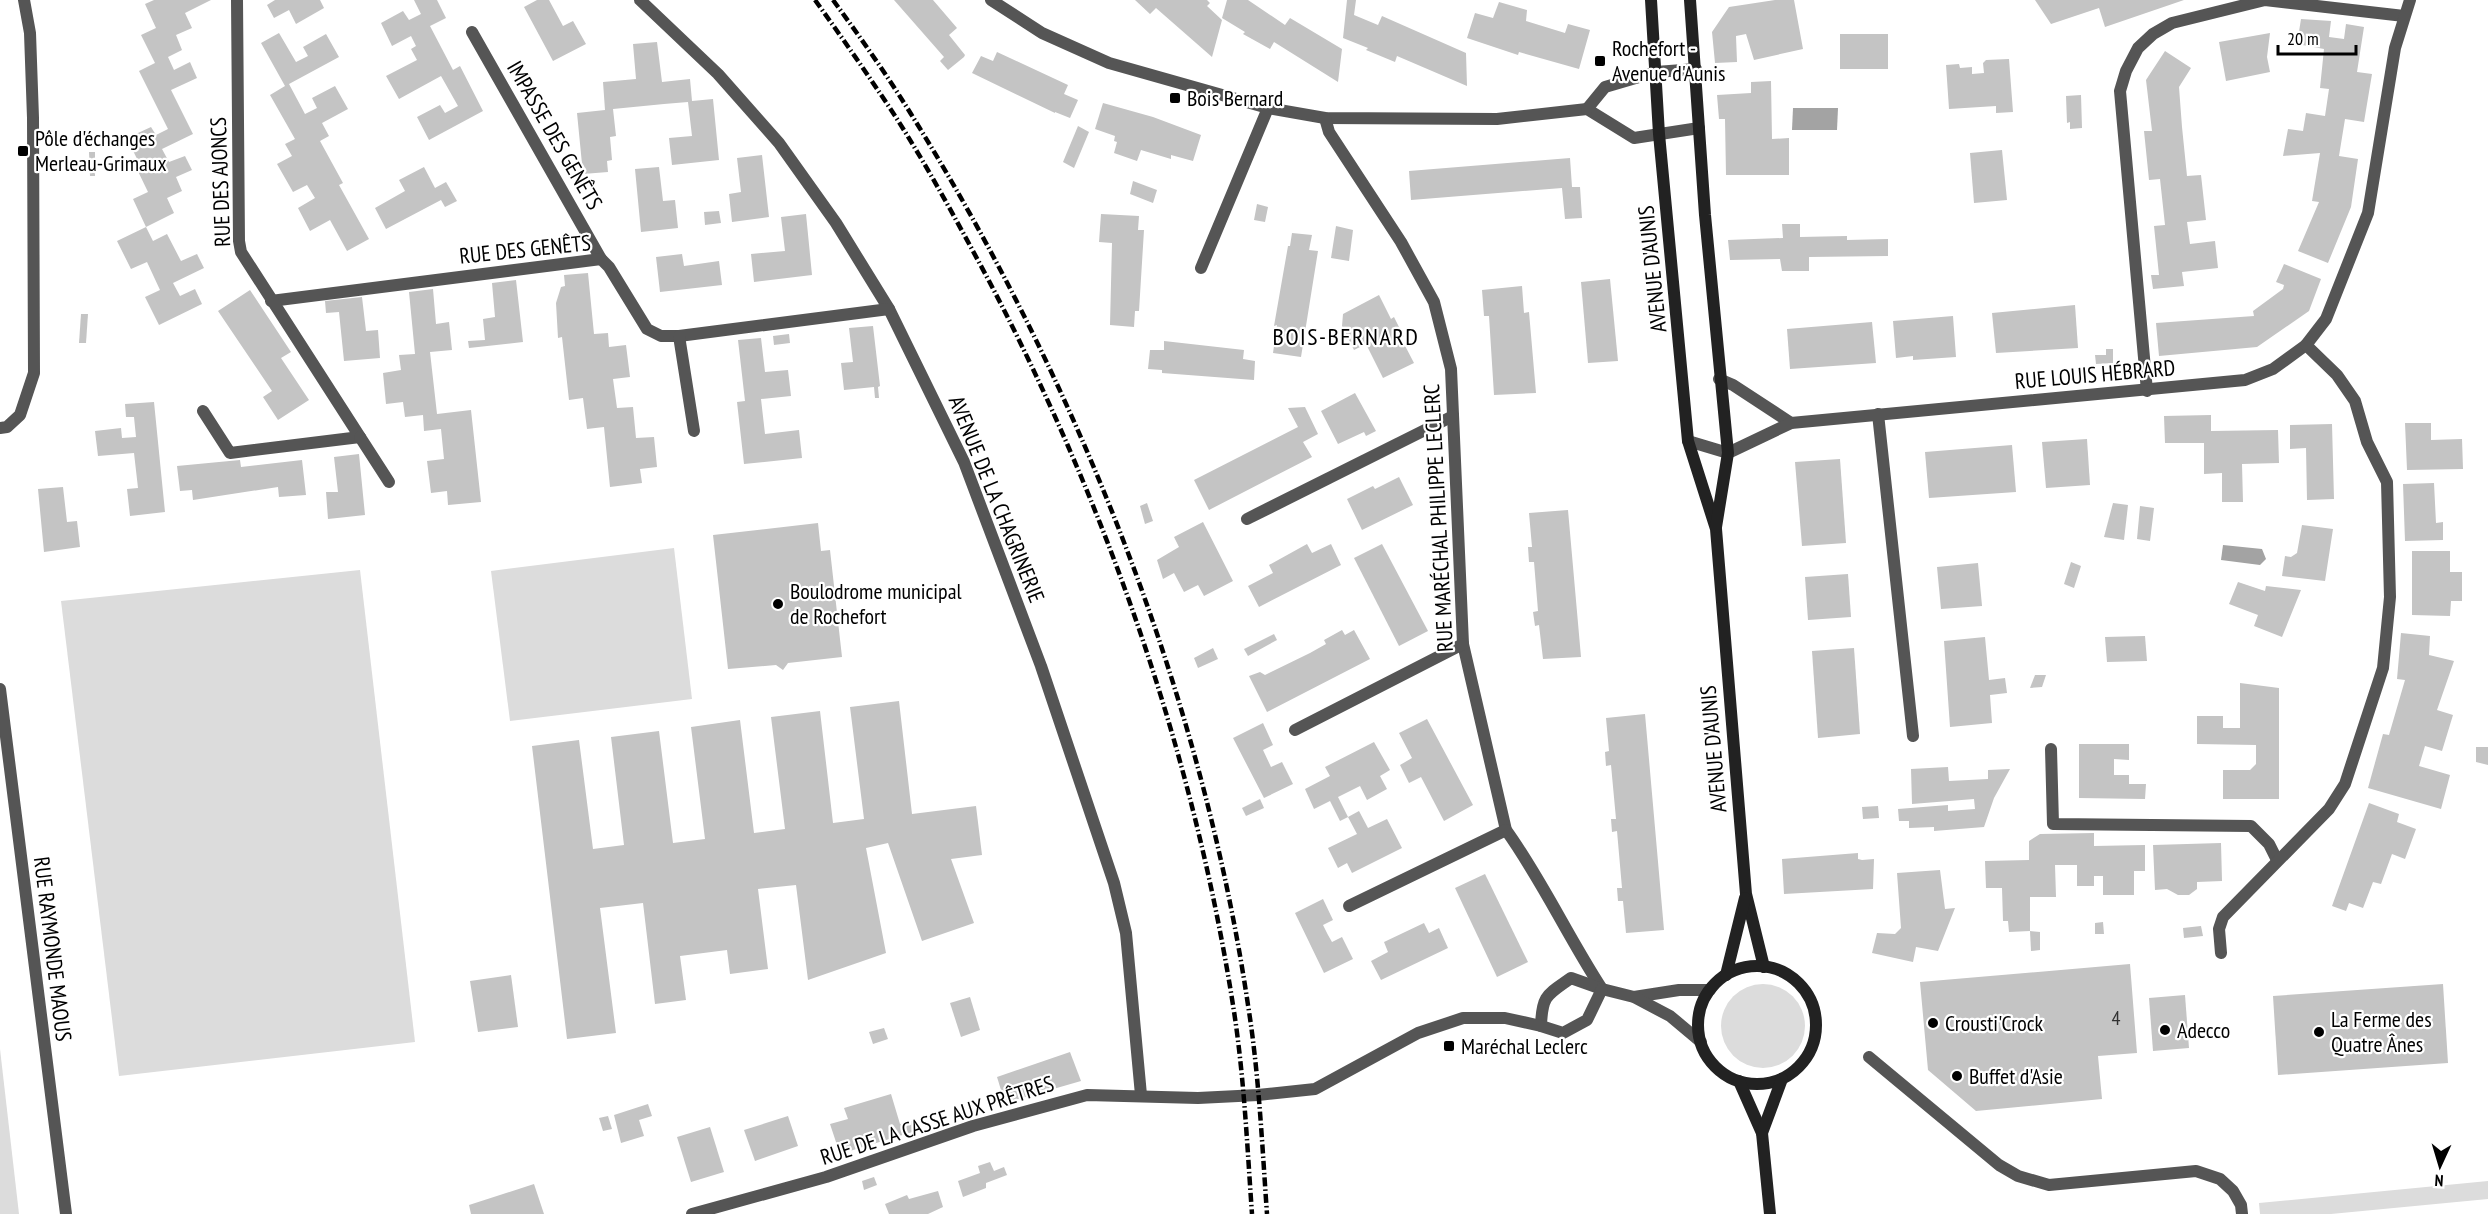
<svg xmlns="http://www.w3.org/2000/svg" width="2488" height="1214" font-family="'PT Sans Narrow',sans-serif">
	<style>
		.green { fill: #dcdcdc }
		.water { fill: #a3a3a3 }
		.building { fill: #c4c4c4 }
		.lines { fill: none; stroke-linecap: round; stroke-linejoin: round }
		.street { stroke: #555; stroke-width: 12 }
		.secondary { stroke: #222; stroke-width: 12 }
		.rail { stroke: #000; stroke-width: 4.5; stroke-dasharray: 9 3 1.5 3; stroke-linecap: butt }
		.poi-dot { fill: #000; stroke: #fff; stroke-width: 2 }
		.labels { text-anchor: middle; stroke-width: 4.5; stroke-linejoin: round; paint-order: stroke }
		.number-label { font-size: 20px; fill: #313131 }
		.poi-label { font-size: 22px; fill: #000; stroke: #fff; text-anchor: start }
		.street-label { font-size: 22px; fill: #000; stroke: #fff }
		.neighbourhood-label { font-size: 24px; letter-spacing: 1.5px; fill: #000; stroke: #fff }
	</style>
	<rect width="100%" height="100%" fill="#fff"/>
	<g class="green">
		<polygon points="674,548 692,699 510,721 491,571"/>
		<polygon points="360,570 415,1042 119,1076 61,601"/>
		<circle cx="1763" cy="1026" r="42"/>
		<polygon points="0,1049 19,1214 0,1214"/>
		<polygon points="2488,1181 2488,1199 2331,1214 2260,1214 2259,1203"/>
	</g>
	<g class="water">
		<polygon points="1793,108 1838,108 1837,130 1792,130"/>
		<polygon points="2223,545 2262,549 2266,559 2260,565 2221,560"/>
	</g>
	<g class="building">
		<polygon points="154,0 211,0 185,13 192,28 176,35 182,50 168,57 174,70 190,62 197,78 171,90 193,134 162,149 169,162 185,156 192,170 176,177 182,191 167,198 174,213 146,227 133,199 148,192 134,163 138,161 127,138 151,127 156,135 168,129 139,71 155,63 141,35 156,28 145,4"/>
		<polygon points="275,0 320,0 324,8 296,24 289,10 274,18 267,5"/>
		<polygon points="414,0 437,0 446,18 430,26 453,70 460,66 483,111 429,140 417,117 440,105 445,113 458,106 441,76 399,99 386,76 417,60 411,49 416,46 411,36 392,46 381,23 403,11 409,20 421,14"/>
		<polygon points="537,0 549,0 563,26 573,21 586,44 553,61 524,7"/>
		<polygon points="894,0 933,0 957,28 949,35 965,55 964,57 948,70 940,61 944,57"/>
		<polygon points="1135,0 1207,0 1210,3 1207,6 1222,20 1212,57 1156,8 1150,14"/>
		<polygon points="1227,0 1248,0 1285,25 1290,18 1342,49 1338,82 1274,42 1270,49 1243,34 1245,32 1222,18"/>
		<polygon points="1347,0 1356,0 1354,15 1378,25 1382,16 1466,53 1467,86 1397,56 1395,62 1366,50 1368,48 1343,38"/>
		<polygon points="1775,0 1794,0 1803,49 1754,60 1746,34 1736,36 1737,62 1715,63 1712,32 1729,7"/>
		<polygon points="2035,0 2184,0 2105,27 2099,8 2051,24"/>
		<polygon points="1499,2 1527,10 1526,21 1565,33 1568,24 1590,30 1579,69 1519,52 1518,55 1467,38 1475,13 1493,18"/>
		<polygon points="2301,19 2331,21 2329,37 2344,39 2346,24 2364,27 2357,72 2372,74 2364,122 2345,119 2339,156 2358,159 2351,207 2328,263 2298,251 2319,202 2312,201 2320,153 2283,156 2288,129 2303,131 2306,113 2325,116 2329,89 2320,88 2324,49 2297,44"/>
		<polygon points="279,33 296,62 308,56 303,47 326,34 339,57 289,84 305,114 317,108 312,98 335,86 348,109 322,123 329,136 320,141 343,183 339,185 369,239 347,251 330,220 310,231 298,208 315,198 307,185 293,192 277,164 292,156 285,144 295,139 270,95 285,86 261,43"/>
		<polygon points="2270,33 2267,57 2270,72 2226,81 2219,42"/>
		<rect x="1840" y="34" width="48" height="35"/>
		<polygon points="657,42 662,82 690,79 692,101 713,99 719,160 672,165 669,138 692,136 688,102 664,104 613,109 616,136 610,137 612,160 607,161 608,172 583,174 577,113 605,110 603,82 636,79 633,44"/>
		<polygon points="2165,51 2191,68 2179,87 2182,127 2187,176 2201,175 2206,220 2187,222 2190,244 2215,241 2218,268 2182,272 2184,286 2153,289 2151,275 2159,275 2154,226 2165,225 2160,179 2149,180 2144,131 2152,131 2146,80"/>
		<polygon points="997,52 1068,85 1064,94 1078,100 1070,118 1055,112 1055,113 972,73 981,56 993,61"/>
		<polygon points="2009,59 2013,112 1996,113 1996,106 1949,109 1946,65 1959,64 1960,68 1972,67 1972,74 1984,73 1983,63 1986,60"/>
		<polygon points="1771,81 1772,139 1789,138 1789,175 1726,175 1725,119 1719,119 1717,95 1751,93 1751,82"/>
		<polygon points="2081,95 2082,128 2070,129 2070,122 2067,123 2066,96"/>
		<polygon points="1103,103 1153,117 1201,135 1193,161 1171,155 1171,159 1141,150 1137,161 1114,153 1117,142 1114,141 1115,136 1095,129"/>
		<polygon points="1078,126 1089,132 1074,168 1063,162"/>
		<polygon points="2002,150 2007,200 1974,203 1970,153"/>
		<polygon points="89,152 95,152 95,176 90,176"/>
		<polygon points="762,155 769,217 732,222 729,194 741,192 737,158"/>
		<polygon points="1570,158 1572,187 1580,187 1582,218 1565,219 1562,188 1411,200 1409,171"/>
		<polygon points="424,167 435,188 446,182 457,201 445,207 441,200 386,229 375,208 405,191 399,180"/>
		<polygon points="659,167 663,201 675,200 678,228 641,232 635,169"/>
		<polygon points="1133,181 1157,190 1153,203 1130,194"/>
		<polygon points="1257,204 1268,207 1265,222 1254,220"/>
		<polygon points="719,211 721,223 705,225 704,212"/>
		<polygon points="806,214 812,275 754,282 751,254 785,251 781,217"/>
		<polygon points="1101,214 1139,216 1138,230 1144,230 1139,311 1135,311 1134,327 1110,325 1112,243 1099,242"/>
		<polygon points="1782,224 1800,224 1800,237 1847,236 1847,240 1888,239 1888,256 1809,257 1809,271 1782,271 1780,259 1730,260 1728,240 1783,238"/>
		<polygon points="1336,226 1353,230 1349,261 1331,258"/>
		<polygon points="146,227 153,241 167,234 181,261 197,254 204,268 173,283 180,296 195,289 202,304 159,325 145,297 160,290 147,262 131,269 117,241"/>
		<polygon points="1292,233 1312,235 1309,250 1318,251 1301,357 1273,353 1277,325 1274,326 1288,246 1290,246"/>
		<polygon points="682,254 684,266 719,261 722,285 660,292 656,257"/>
		<polygon points="2284,264 2321,279 2309,311 2257,347 2159,356 2156,323 2254,316 2253,311 2283,289 2284,285 2276,282"/>
		<polygon points="588,273 594,334 608,333 609,347 626,345 630,377 613,379 617,408 633,407 636,438 654,437 657,467 640,469 642,483 610,487 604,427 587,429 583,398 569,400 562,337 558,338 556,303 561,287 565,286 564,275"/>
		<polygon points="1610,279 1618,361 1588,363 1581,282"/>
		<polygon points="516,280 523,342 469,348 468,341 485,340 483,319 495,317 492,283"/>
		<polygon points="1522,286 1524,313 1529,312 1536,393 1494,395 1489,316 1484,316 1482,290"/>
		<polygon points="433,289 436,324 449,322 452,350 430,352 437,414 471,410 481,502 448,505 447,491 431,493 427,461 444,459 441,429 424,431 423,415 405,417 403,402 386,404 383,373 401,370 399,355 415,354 409,292"/>
		<polygon points="250,290 291,352 281,358 309,400 278,420 263,397 272,391 218,311"/>
		<polygon points="1379,295 1391,319 1394,317 1399,327 1404,336 1401,338 1414,363 1383,378 1366,344 1354,350 1342,326 1343,314"/>
		<polygon points="362,297 366,331 378,330 380,358 344,361 339,312 326,313 325,301"/>
		<polygon points="2075,305 2078,348 1996,353 1992,313"/>
		<polygon points="81,314 88,314 86,343 79,343"/>
		<polygon points="1953,316 1956,357 1913,360 1913,356 1896,358 1893,321"/>
		<polygon points="1872,322 1876,363 1790,369 1787,329"/>
		<polygon points="873,326 880,386 878,387 879,398 875,398 874,387 844,390 841,363 853,362 849,328"/>
		<polygon points="789,334 790,343 774,345 773,336"/>
		<polygon points="761,338 765,372 788,370 791,396 761,399 765,434 799,430 802,458 744,464 737,402 745,401 738,340"/>
		<polygon points="1164,341 1244,350 1243,359 1255,361 1254,380 1162,373 1162,370 1148,369 1150,350 1164,350"/>
		<polygon points="2106,349 2113,349 2113,363 2096,364 2095,355 2106,355"/>
		<polygon points="1355,393 1376,431 1366,436 1364,432 1338,444 1321,411"/>
		<polygon points="154,402 165,512 130,516 127,489 138,488 134,453 98,456 95,431 121,428 122,438 136,437 134,417 126,417 125,404"/>
		<polygon points="1305,407 1318,434 1303,442 1312,457 1209,510 1194,480 1298,427 1288,408"/>
		<polygon points="2211,415 2211,431 2278,430 2279,463 2242,464 2243,502 2222,502 2222,473 2204,474 2204,443 2165,443 2164,416"/>
		<polygon points="2405,423 2431,423 2431,440 2462,439 2463,469 2407,470"/>
		<polygon points="2332,424 2334,499 2307,500 2306,448 2290,449 2290,425"/>
		<polygon points="2087,439 2090,485 2046,488 2042,442"/>
		<polygon points="2012,445 2016,492 1929,498 1925,452"/>
		<polygon points="359,454 365,515 328,519 326,492 338,492 334,457"/>
		<polygon points="1840,459 1846,543 1802,546 1795,462"/>
		<polygon points="240,460 241,467 302,460 306,495 279,497 278,487 193,500 192,490 180,491 177,466"/>
		<polygon points="1399,477 1413,505 1362,530 1347,499 1373,486 1375,489"/>
		<polygon points="2434,483 2436,523 2443,522 2443,540 2405,541 2403,484"/>
		<polygon points="63,487 67,522 77,521 80,547 44,552 38,489"/>
		<polygon points="1147,503 1153,521 1145,524 1140,506"/>
		<polygon points="2113,503 2128,505 2124,540 2104,537"/>
		<polygon points="2140,506 2154,508 2150,541 2137,539"/>
		<polygon points="1568,510 1581,657 1543,659 1539,625 1535,626 1533,612 1538,611 1534,562 1529,562 1528,547 1532,547 1529,513"/>
		<polygon points="1203,522 1233,581 1204,596 1198,585 1184,592 1174,573 1163,579 1157,560 1179,547 1174,537"/>
		<polygon points="818,523 821,551 830,550 842,657 788,663 783,670 776,665 728,669 713,535"/>
		<polygon points="2302,525 2333,529 2325,581 2282,576 2285,556 2291,557 2297,553"/>
		<polygon points="1307,544 1312,553 1331,544 1341,565 1259,607 1248,586 1273,573 1269,565"/>
		<polygon points="1382,544 1428,631 1399,646 1354,558"/>
		<polygon points="2412,551 2450,551 2450,572 2462,572 2462,601 2451,601 2450,616 2412,615"/>
		<polygon points="2071,562 2081,566 2074,588 2064,584"/>
		<polygon points="1978,563 1982,606 1941,609 1937,567"/>
		<polygon points="1848,574 1851,617 1808,620 1805,577"/>
		<polygon points="2238,582 2265,591 2266,586 2301,590 2282,637 2254,626 2258,615 2229,604"/>
		<polygon points="1342,630 1345,635 1354,630 1370,659 1267,712 1249,676 1260,672 1265,675 1310,653 1326,644 1324,640"/>
		<polygon points="2401,633 2430,636 2429,655 2454,661 2437,710 2453,715 2442,751 2425,746 2419,766 2450,775 2441,809 2368,788 2383,734 2389,735 2405,680 2397,679"/>
		<polygon points="1274,634 1277,640 1248,656 1244,649"/>
		<polygon points="2145,636 2147,661 2107,662 2105,637"/>
		<polygon points="1985,637 1989,680 2005,678 2007,693 1990,695 1992,723 1950,727 1944,641"/>
		<polygon points="1213,648 1218,659 1198,668 1194,658"/>
		<polygon points="1854,648 1860,734 1818,738 1812,651"/>
		<polygon points="2035,675 2046,675 2042,687 2030,688"/>
		<polygon points="2240,683 2279,688 2279,799 2223,799 2223,770 2250,770 2256,764 2256,745 2197,744 2197,716 2223,716 2223,728 2240,728"/>
		<polygon points="899,701 912,814 976,806 982,855 951,859 974,923 922,941 888,843 866,848 886,953 808,980 796,885 758,889 768,969 730,974 727,950 680,956 686,1000 655,1004 643,903 600,908 616,1033 567,1039 532,746 579,740 593,849 624,845 611,737 659,731 673,843 705,839 691,727 740,720 754,833 785,829 771,717 820,711 833,823 864,819 850,707"/>
		<polygon points="1645,714 1664,930 1626,933 1623,901 1618,901 1617,888 1622,888 1617,831 1612,832 1611,819 1616,819 1611,765 1606,766 1605,752 1609,751 1606,718"/>
		<polygon points="1427,719 1473,805 1444,821 1421,777 1409,783 1400,765 1412,758 1399,733"/>
		<polygon points="1263,723 1273,745 1263,750 1271,767 1282,762 1293,784 1264,798 1233,738"/>
		<polygon points="1374,742 1390,770 1380,776 1387,789 1367,800 1360,786 1338,797 1348,817 1340,821 1330,801 1314,809 1305,789 1330,776 1325,767"/>
		<polygon points="2079,744 2129,744 2129,760 2114,759 2114,775 2129,775 2129,784 2146,784 2145,799 2079,798"/>
		<polygon points="2476,747 2488,747 2488,765 2476,762"/>
		<polygon points="1948,767 1949,781 1988,779 1988,770 2010,769 1994,798 1984,827 1934,831 1934,827 1909,828 1909,821 1899,821 1898,809 1948,805 1948,811 1975,809 1974,799 1912,804 1911,769"/>
		<polygon points="1260,799 1264,808 1246,816 1242,808"/>
		<polygon points="2369,803 2399,814 2397,822 2416,829 2405,859 2392,854 2381,884 2373,882 2363,908 2349,903 2346,911 2332,906"/>
		<polygon points="1878,806 1879,818 1863,819 1862,807"/>
		<polygon points="1359,811 1368,828 1387,819 1402,848 1352,873 1347,863 1338,868 1328,848 1357,834 1348,817"/>
		<polygon points="2094,833 2094,846 2145,845 2145,871 2134,871 2134,895 2103,895 2103,876 2094,876 2094,886 2077,886 2077,865 2055,865 2056,897 2030,897 2030,931 2009,932 2008,921 2003,921 2002,888 1986,888 1985,861 2029,860 2029,841 2040,834"/>
		<polygon points="2221,843 2222,881 2197,882 2197,889 2189,895 2178,895 2167,889 2155,890 2153,845"/>
		<polygon points="1858,853 1858,859 1862,860 1874,859 1873,889 1784,894 1782,859"/>
		<polygon points="1940,870 1945,909 1955,908 1938,951 1916,947 1913,962 1872,953 1877,933 1895,934 1901,928 1897,873"/>
		<polygon points="1485,874 1528,962 1497,977 1455,888"/>
		<polygon points="1323,899 1333,920 1323,925 1328,935 1332,942 1342,937 1353,959 1324,973 1295,913"/>
		<polygon points="2103,922 2104,934 2095,934 2095,923"/>
		<polygon points="1424,923 1429,933 1439,928 1448,948 1381,980 1371,961 1388,952 1384,942"/>
		<polygon points="2201,926 2203,936 2184,938 2183,928"/>
		<polygon points="2030,931 2040,932 2040,950 2031,951"/>
		<polygon points="2130,964 2137,1053 2098,1056 2102,1099 1976,1111 1928,1070 1920,982"/>
		<polygon points="511,975 518,1027 478,1032 470,981"/>
		<polygon points="2443,984 2448,1063 2278,1075 2273,996"/>
		<polygon points="2185,995 2189,1048 2153,1051 2149,998"/>
		<polygon points="970,997 980,1030 961,1037 950,1003"/>
		<polygon points="884,1028 888,1039 873,1044 869,1032"/>
		<polygon points="1070,1052 1081,1081 1005,1103 997,1077"/>
		<polygon points="891,1094 900,1124 916,1120 919,1130 840,1154 830,1124 848,1119 844,1108"/>
		<polygon points="648,1104 652,1116 639,1120 644,1136 621,1143 614,1115"/>
		<polygon points="608,1116 612,1129 603,1131 599,1118"/>
		<polygon points="788,1116 798,1146 755,1161 744,1130"/>
		<polygon points="710,1127 724,1172 691,1182 677,1137"/>
		<polygon points="990,1162 994,1171 1004,1167 1007,1175 986,1183 986,1188 963,1197 958,1181 980,1173 978,1166"/>
		<polygon points="874,1177 877,1185 864,1190 862,1181"/>
		<polygon points="534,1184 544,1214 471,1214 469,1205"/>
		<polygon points="938,1191 943,1207 928,1214 889,1214 885,1204 907,1195 909,1199"/>
	</g>
	<g class="lines">
		<g class="street">
			<polyline points="640,0 718,74 779,143 836,223 889,309 964,462 1041,666 1114,883 1126,933 1141,1095"/>
			<polyline points="991,0 1042,33 1109,63 1268,108 1325,118 1497,119 1587,109 1634,138 1699,128"/>
			<polyline points="472,32 601,259"/>
			<polyline points="1587,109 1605,87 1656,72 1696,69"/>
			<path d="M1325,118L1329,132L1401,242L1434,302L1451,369L1463,644L1506,830C1542,880 1568,937 1602,989"/>
			<polyline points="1201,268 1268,108"/>
			<polyline points="271,301 601,259 609,267 647,329 661,336 679,336 889,309"/>
			<polyline points="679,336 694,431"/>
			<polyline points="1719,379 1733,385 1791,423"/>
			<polyline points="2147,391 2120,91 2126,71 2138,48 2153,34 2172,23 2265,0 2404,16"/>
			<polyline points="203,411 230,453 360,437 241,252 239,241 237,0"/>
			<polyline points="1878,414 1913,736"/>
			<polyline points="0,428 7,427 20,415 34,373 33,118 30,33 24,0"/>
			<polyline points="360,437 389,482"/>
			<polyline points="1688,441 1728,453 1791,423 2245,380 2273,369 2306,345 2326,319 2368,213 2395,48 2410,0"/>
			<polyline points="1247,519 1453,416"/>
			<polyline points="0,689 66,1214"/>
			<polyline points="1295,730 1463,644"/>
			<polyline points="2051,749 2053,824 2251,826 2269,844 2277,860"/>
			<polyline points="1349,906 1506,830"/>
			<polyline points="2221,953 2219,929 2223,917 2329,809 2345,784 2383,668 2390,597 2387,482 2367,442 2355,401 2337,375 2306,345"/>
			<polyline points="1634,997 1679,990 1710,990"/>
			<path d="M1541,1026C1542,995 1547,995 1571,978L1602,989L1634,997L1670,1016L1701,1042"/>
			<polyline points="1869,1057 1999,1165 2018,1176 2049,1185 2196,1171 2220,1179 2233,1191 2241,1205 2242,1214"/>
			<polyline points="692,1214 826,1177 973,1126 1087,1095 1198,1098 1258,1095 1315,1089 1418,1033 1463,1018 1505,1018 1541,1026 1563,1033 1587,1020 1602,989"/>
		</g>
		<g class="secondary">
			<polyline points="1651,0 1659,134 1688,441 1716,529 1746,894 1764,967"/>
			<polyline points="1690,0 1705,215 1728,453 1716,527"/>
			<circle cx="1757" cy="1025" r="59"/>
			<polyline points="1726,975 1745,898"/>
			<polyline points="1739,1081 1762,1133 1770,1214"/>
			<polyline points="1762,1133 1782,1079"/>
		</g>
		<g class="rail">
			<path d="M815,0C843,39 871,79 897,119C930,171 959,225 988,279C1107,506 1193,752 1233,1005C1244,1074 1247,1144 1252,1214"/>
			<path d="M833,0C860,37 887,75 911,114C1076,379 1202,695 1248,1005C1259,1074 1262,1144 1267,1214"/>
		</g>
	</g>
	<g class="poi-dot">
		<rect x="1594" y="55" width="12" height="12" rx="3"/>
		<rect x="1169" y="92" width="12" height="12" rx="3"/>
		<rect x="17" y="145" width="12" height="12" rx="3"/>
		<circle cx="778" cy="604" r="6"/>
		<circle cx="1933" cy="1023" r="6"/>
		<circle cx="2165" cy="1030" r="6"/>
		<circle cx="2319" cy="1032" r="6"/>
		<rect x="1443" y="1040" width="12" height="12" rx="3"/>
		<circle cx="1957" cy="1076" r="6"/>
	</g>
	<g class="labels">
		<g class="number-label">
			<text x="2116" y="1025">4</text>
		</g>
		<g class="poi-label">
			<text x="1612" y="56">Rochefort -<tspan x="1612" dy="25">Avenue d'Aunis</tspan></text>
			<text x="1187" y="106">Bois Bernard</text>
			<text x="35" y="146">Pôle d'échanges<tspan x="35" dy="25">Merleau-Grimaux</tspan></text>
			<text x="790" y="599">Boulodrome municipal<tspan x="790" dy="25">de Rochefort</tspan></text>
			<text x="2331" y="1027">La Ferme des<tspan x="2331" dy="25">Quatre Ânes</tspan></text>
			<text x="1945" y="1031">Crousti'Crock</text>
			<text x="2177" y="1038">Adecco</text>
			<text x="1461" y="1054">Maréchal Leclerc</text>
			<text x="1969" y="1084">Buffet d'Asie</text>
		</g>
		<g class="street-label">
			<text transform="translate(555 135) rotate(60)" y="8">IMPASSE DES GENÊTS</text>
			<text transform="translate(220 182) rotate(-92)" y="8">RUE DES AJONCS</text>
			<text transform="translate(525 249) rotate(-6)" y="8">RUE DES GENÊTS</text>
			<text transform="translate(1652 269) rotate(-96)" y="8">AVENUE D'AUNIS</text>
			<text transform="translate(2095 374) rotate(-5)" y="8">RUE LOUIS HÉBRARD</text>
			<text transform="translate(997 499) rotate(68)" y="8">AVENUE DE LA CHAGRINERIE</text>
			<text transform="translate(1438 518) rotate(-93)" y="8">RUE MARÉCHAL PHILIPPE LECLERC</text>
			<text transform="translate(1713 749) rotate(-95)" y="8">AVENUE D'AUNIS</text>
			<text transform="translate(53 949) rotate(83)" y="8">RUE RAYMONDE MAOUS</text>
			<text transform="translate(937 1120) rotate(-18)" y="8">RUE DE LA CASSE AUX PRÊTRES</text>
		</g>
		<g class="neighbourhood-label">
			<text x="1346" y="345">BOIS-BERNARD</text>
		</g>
	</g>
	<g transform="translate(2440 1166) rotate(184)" stroke="#ffffff" stroke-width="4.5" paint-order="stroke">
	<path d="M0-4.5L10 22L0 15L-10 22Z" fill="#000000"/>
	<text y="-9" font-size="16" font-weight="bold" text-anchor="middle" fill="#000000">N</text>
	</g>
	<path d="M2278 45v9h78v-9" fill="none" stroke="#000000" stroke-width="3"/>
	<text x="2287" y="45" font-size="18" fill="#000000" stroke="#ffffff" stroke-width="4.5" paint-order="stroke">20 m</text>
</svg>
